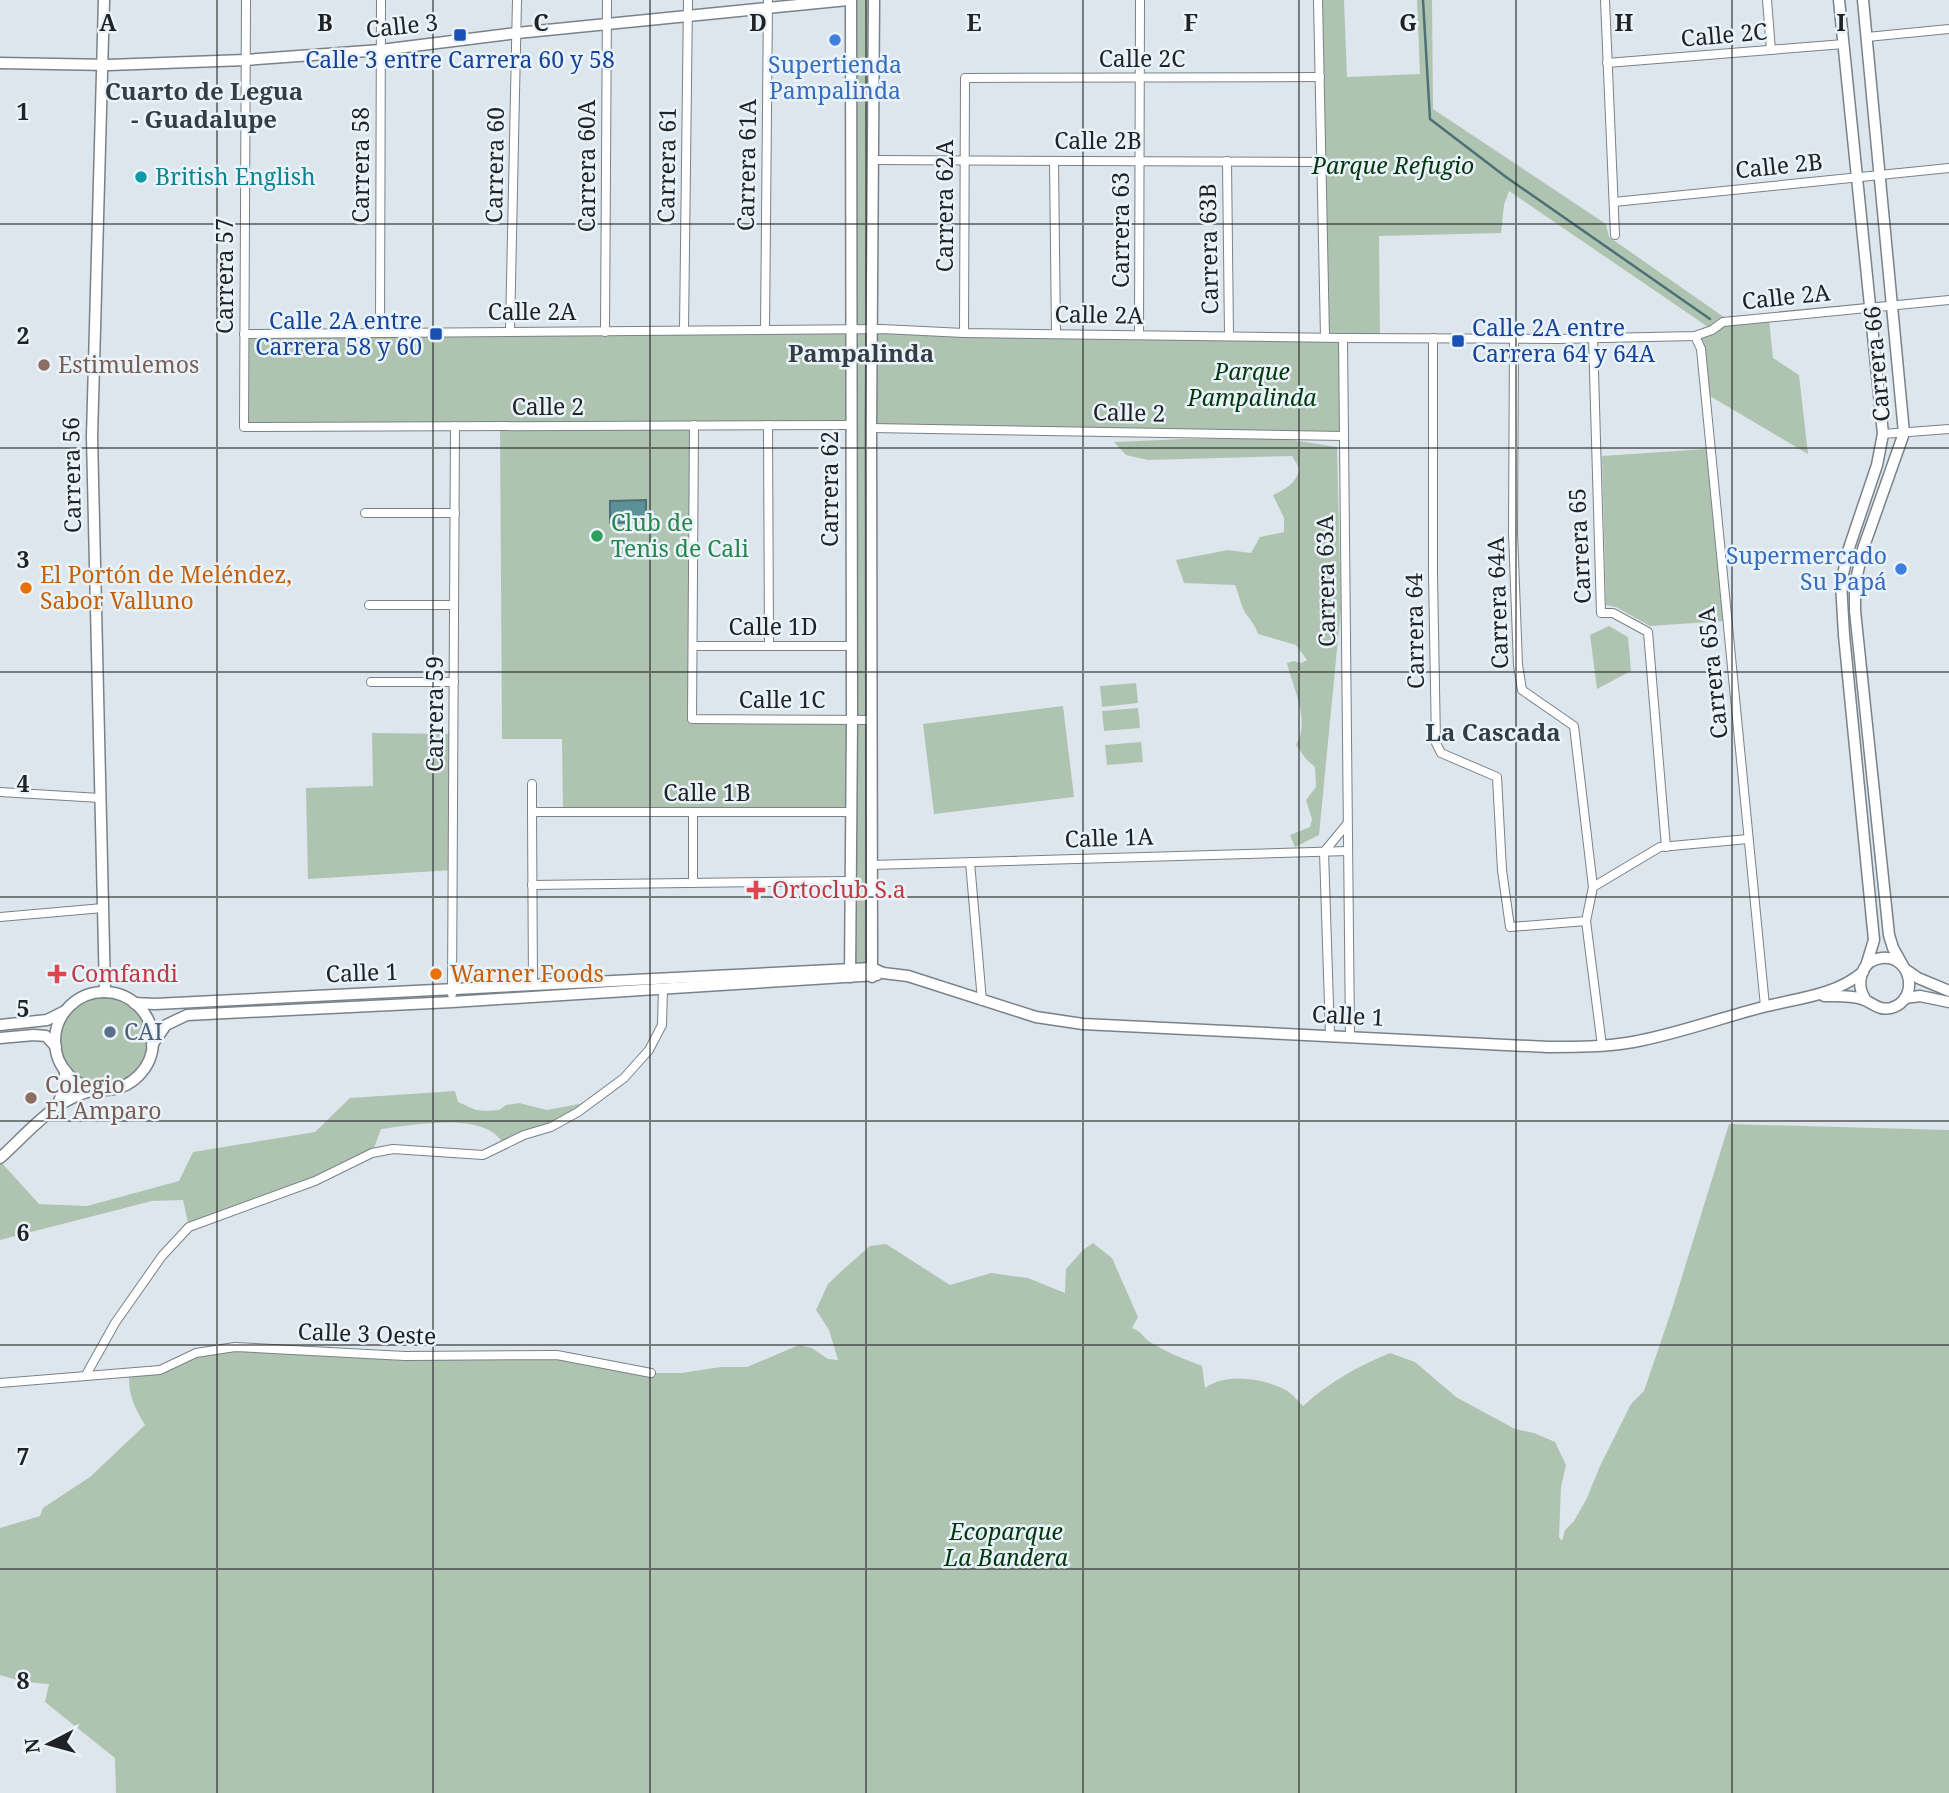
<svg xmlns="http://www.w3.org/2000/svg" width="1949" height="1793" font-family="'Noto Serif',serif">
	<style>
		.green { fill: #afc4b0; fill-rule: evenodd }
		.water { fill: #5d9198; stroke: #4b7076; stroke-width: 2 }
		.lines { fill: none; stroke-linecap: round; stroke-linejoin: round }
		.stream { stroke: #4b7076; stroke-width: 2.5 }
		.street-casing { stroke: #7a8289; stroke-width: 10 }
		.secondary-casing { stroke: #7a8289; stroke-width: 13 }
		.street { stroke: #fff; stroke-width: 8 }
		.secondary { stroke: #fff; stroke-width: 10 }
		.grid { fill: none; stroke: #202325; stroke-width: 2; stroke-opacity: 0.55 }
		.transit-dot { fill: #1a4fb4; stroke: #eaf3fa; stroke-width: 2.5 }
		.shop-dot { fill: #3f7fe0; stroke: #eaf3fa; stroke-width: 2.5 }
		.culture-dot { fill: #0f9aa8; stroke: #eaf3fa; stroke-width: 2.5 }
		.education-dot { fill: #8d6e63; stroke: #eaf3fa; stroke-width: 2.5 }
		.leisure-dot { fill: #2e9e5b; stroke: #eaf3fa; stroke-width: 2.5 }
		.food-dot { fill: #e8710a; stroke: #eaf3fa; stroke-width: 2.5 }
		.health-dot { fill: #e0444e; stroke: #eaf3fa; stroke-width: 2.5 }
		.service-dot { fill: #5c6f8a; stroke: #eaf3fa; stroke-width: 2.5 }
		.labels { text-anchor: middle; stroke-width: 5; stroke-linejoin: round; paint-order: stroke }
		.street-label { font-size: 23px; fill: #202325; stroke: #eaf3fa }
		.transit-label { font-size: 23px; fill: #164399; stroke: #eaf3fa }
		.shop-label { font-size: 23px; fill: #366cbe; stroke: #eaf3fa }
		.park-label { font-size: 23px; font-style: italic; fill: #02370e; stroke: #eaf3fa }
		.culture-label { font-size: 23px; fill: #0d838f; stroke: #eaf3fa; text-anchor: start }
		.education-label { font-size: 23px; fill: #785e54; stroke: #eaf3fa; text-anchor: start }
		.leisure-label { font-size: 23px; fill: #27864d; stroke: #eaf3fa; text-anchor: start }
		.food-label { font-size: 23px; fill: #c56008; stroke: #eaf3fa; text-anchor: start }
		.health-label { font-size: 23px; fill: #be3a42; stroke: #eaf3fa; text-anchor: start }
		.service-label { font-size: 23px; fill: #4e5e75; stroke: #eaf3fa; text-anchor: start }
		.neighbourhood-label { font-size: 24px; font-weight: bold; fill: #363d42; stroke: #eaf3fa }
		.grid-label { font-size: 23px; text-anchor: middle; font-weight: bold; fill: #202325; stroke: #eaf3fa; stroke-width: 5; stroke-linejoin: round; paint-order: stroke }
	</style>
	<rect width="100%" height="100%" fill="#dde6ec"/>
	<g class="green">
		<path d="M851,0H874L873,329L1324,337L1318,0H1344L1347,77L1420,74L1417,0H1432L1433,109L1606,224L1609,237L1731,322L1769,319L1773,358L1799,375L1808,454L1705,393L1695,336L1711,329L1509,191L1504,205L1501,233L1379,236L1380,337L1343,338V436L872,428V968H850L852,812H563L562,739H502L500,426L244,427V334L851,330ZM851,425L852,719L693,718L694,426Z"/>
		<path d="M1184,439H1286L1337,447L1341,608L1319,835L1295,847L1290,835L1310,827L1312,819L1306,800L1316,787L1315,767L1306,759L1296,745C1311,720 1293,689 1287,663L1294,661L1301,663L1307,660L1296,645L1258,634C1255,626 1251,620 1246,614C1241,607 1239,594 1235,585L1184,583L1176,560L1228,550L1251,553L1260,537L1284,532V518L1273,495C1286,489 1295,484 1300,469L1292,456L1148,460L1126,455L1114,442Z"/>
		<polygon points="1706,449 1723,621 1650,626 1616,607 1606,605 1602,456"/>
		<polygon points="1609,626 1628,637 1631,671 1597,689 1590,635"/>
		<polygon points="1136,683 1138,703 1102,707 1100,686"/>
		<polygon points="1063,706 1074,797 934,814 923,724"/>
		<polygon points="1138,708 1140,728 1104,731 1102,711"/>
		<polygon points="372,733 454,734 453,870 308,879 306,788 373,786"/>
		<polygon points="1141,742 1143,762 1107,765 1105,745"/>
		<circle cx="104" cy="1041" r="49"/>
		<path d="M455,1091L458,1102L476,1110L486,1111L499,1110L506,1105L519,1103L547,1110L584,1103L578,1112L504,1144C501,1140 497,1135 492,1132C467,1115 409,1125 381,1129L372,1153L315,1181L189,1227L183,1200L152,1201L0,1240V1161L39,1204L87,1206L179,1181L193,1152L315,1132L350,1098Z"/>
		<path d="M1729,1124L1949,1130V1793H116L115,1758L45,1702L49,1684L24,1682L0,1675V1528L40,1516L43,1508L90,1477L145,1425C134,1407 128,1394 129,1372L160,1370L196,1353L235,1347L405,1356L557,1355L651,1373H681L721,1367H747L799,1345L812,1348L828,1359L838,1360L829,1330L816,1310L828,1284L846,1267L870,1246L886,1244L950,1285L991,1273L1028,1278L1065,1293L1066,1269L1083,1250L1093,1243L1112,1258L1138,1317L1132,1328C1141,1331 1143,1337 1150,1342C1166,1352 1184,1359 1202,1366L1205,1388C1225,1373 1260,1378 1282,1388C1290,1391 1297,1400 1303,1406C1329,1382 1357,1367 1390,1353L1415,1362L1456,1397L1515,1429L1534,1433L1555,1442L1566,1465L1561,1487L1559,1537L1562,1541L1565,1530L1574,1521L1587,1498L1600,1466L1631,1404L1644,1391L1672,1309Z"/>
	</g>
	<polygon class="water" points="646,500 646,522 610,523 610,501"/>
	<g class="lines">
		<polyline class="stream" points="1423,0 1430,119 1506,177 1710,319"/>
		<g class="street-casing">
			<g id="street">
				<polyline points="246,0 244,427 851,425"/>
				<polyline points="1318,0 1325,337"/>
				<polyline points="1605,0 1615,235"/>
				<polyline points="1767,0 1771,50"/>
				<polyline points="1867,37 1949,29"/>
				<polyline points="1607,63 1844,44"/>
				<polyline points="874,160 1321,162"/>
				<polyline points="1054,161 1056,334"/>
				<polyline points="1227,161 1229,336"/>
				<polyline points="1614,202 1949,168"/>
				<polyline points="510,330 517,0"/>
				<polyline points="684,330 688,0"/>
				<polyline points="765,330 768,0"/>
				<polyline points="380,331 381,0"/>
				<polyline points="605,332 607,0"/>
				<polyline points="964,333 965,78 1320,77"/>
				<polyline points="244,334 882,329 964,333 1343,338 1557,339 1695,336 1712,330 1723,322 1949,300"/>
				<polyline points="1139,335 1140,0"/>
				<polyline points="1695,336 1701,349 1765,1006"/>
				<polyline points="1593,337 1601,613 1613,613 1648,632 1666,847"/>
				<polyline points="1343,338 1350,1037"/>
				<polyline points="1433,338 1433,574 1436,743 1441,753 1497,777 1502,870 1510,927 1586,921"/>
				<polyline points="1514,338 1513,533 1518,665 1522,690 1574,726 1593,887 1586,921 1602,1046"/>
				<polyline points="694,425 692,719 871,720"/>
				<polyline points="768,425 769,646"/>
				<polyline points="871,428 1343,436"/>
				<polyline points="1883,434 1949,429"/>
				<polyline points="365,513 455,513"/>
				<polyline points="369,605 454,605"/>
				<polyline points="693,646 852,646"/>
				<polyline points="371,682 454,682"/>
				<polyline points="0,792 100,798"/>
				<polyline points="532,812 532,784"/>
				<polyline points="693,813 693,883"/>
				<polyline points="970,862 982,1001"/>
				<polyline points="871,865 1348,851"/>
				<polyline points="532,885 851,881"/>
				<polyline points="1593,887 1660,847 1748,839"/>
				<polyline points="0,917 103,908"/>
				<polyline points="533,985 532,812 852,812"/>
				<polyline points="452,994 455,426"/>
				<polyline points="1330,1035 1324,852 1347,824"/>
				<polyline points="86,1375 115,1323 162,1256 189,1227 315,1181 372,1153 393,1149 483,1155 524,1135 551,1127 578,1112 624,1078 649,1050 662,1025 663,989"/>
				<polyline points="0,1383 160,1370 196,1353 235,1347 405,1356 557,1355 651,1373"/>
			</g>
		</g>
		<g class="secondary-casing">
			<g id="secondary">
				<polyline points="104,0 92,437 105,992"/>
				<polyline points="1839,0 1883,434 1877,465 1849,548 1841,583 1844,635 1874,940 1866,966"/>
				<polyline points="1863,0 1904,433 1863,549 1855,584 1855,611 1889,935 1893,948 1903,966"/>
				<polyline points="0,63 109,65 245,60 381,50 517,33 848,0"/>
				<polyline points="1905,969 1918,978 1949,991"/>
				<polyline points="850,977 852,720 851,0"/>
				<polyline points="872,977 871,428 874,0"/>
				<circle cx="104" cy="1041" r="49"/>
				<path d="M1824,996C1836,996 1850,995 1862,999C1872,1002 1878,1011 1891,1008C1920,1000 1912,955 1882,958C1861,960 1855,983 1865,999"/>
				<polyline points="1905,998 1920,996 1949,1002"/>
				<path d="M134,1003L155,1004L872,968L883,973L908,976L1036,1017L1083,1024L1548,1047C1577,1047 1605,1047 1633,1042C1677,1034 1720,1018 1763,1007C1798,998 1834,996 1863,972"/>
				<polyline points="0,1025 47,1020 65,1011"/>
				<polyline points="0,1038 34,1035 46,1036 56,1047"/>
				<polyline points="152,1045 166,1025 187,1015 452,1002 877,975"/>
				<polyline points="57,1106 65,1087 65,1070"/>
				<path d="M0,1158C28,1133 57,1096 96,1090"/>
			</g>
		</g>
		<use href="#street" class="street"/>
		<use href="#secondary" class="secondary"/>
	</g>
	<path class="grid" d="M217,0V1793M433,0V1793M650,0V1793M866,0V1793M1083,0V1793M1299,0V1793M1516,0V1793M1732,0V1793M0,224H1949M0,448H1949M0,672H1949M0,897H1949M0,1121H1949M0,1345H1949M0,1569H1949"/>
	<g class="transit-dot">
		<rect x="453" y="28" width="14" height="14" rx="3.5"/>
		<rect x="429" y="327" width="14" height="14" rx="3.5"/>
		<rect x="1451" y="334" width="14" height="14" rx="3.5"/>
	</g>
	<g class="shop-dot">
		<circle cx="835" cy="40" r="7"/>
		<circle cx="1901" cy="569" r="7"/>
	</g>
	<circle class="culture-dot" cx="141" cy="177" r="7"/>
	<g class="education-dot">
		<circle cx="44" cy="365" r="7"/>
		<circle cx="31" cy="1098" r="7"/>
	</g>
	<circle class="leisure-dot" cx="597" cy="536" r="7"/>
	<g class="food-dot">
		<circle cx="26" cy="588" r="7"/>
		<circle cx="436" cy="974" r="7"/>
	</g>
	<g class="health-dot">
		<path d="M752.5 879.5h7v7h7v7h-7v7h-7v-7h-7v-7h7z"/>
		<path d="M53.5 963.5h7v7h7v7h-7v7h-7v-7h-7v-7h7z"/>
	</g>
	<circle class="service-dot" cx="110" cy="1032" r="7"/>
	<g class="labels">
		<g class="street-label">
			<text transform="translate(402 26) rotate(-6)" y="8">Calle 3</text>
			<text transform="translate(1724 35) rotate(-5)" y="8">Calle 2C</text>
			<text x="1142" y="67">Calle 2C</text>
			<text x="1098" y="149">Calle 2B</text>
			<text transform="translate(361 165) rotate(-90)" y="8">Carrera 58</text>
			<text transform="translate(495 165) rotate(-89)" y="8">Carrera 60</text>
			<text transform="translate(667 165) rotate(-89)" y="8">Carrera 61</text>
			<text transform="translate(747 165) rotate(-89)" y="8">Carrera 61A</text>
			<text transform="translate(587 166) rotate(-90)" y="8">Carrera 60A</text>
			<text transform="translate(1779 166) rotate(-6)" y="8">Calle 2B</text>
			<text transform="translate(945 206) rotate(-90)" y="8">Carrera 62A</text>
			<text transform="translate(1121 230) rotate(-90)" y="8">Carrera 63</text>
			<text transform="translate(1209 249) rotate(-91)" y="8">Carrera 63B</text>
			<text transform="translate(225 276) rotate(-90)" y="8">Carrera 57</text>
			<text transform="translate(1786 297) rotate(-6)" y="8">Calle 2A</text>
			<text x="532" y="320">Calle 2A</text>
			<text transform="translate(1099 315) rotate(1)" y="8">Calle 2A</text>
			<text transform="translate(1877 364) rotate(-95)" y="8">Carrera 66</text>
			<text x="548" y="415">Calle 2</text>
			<text transform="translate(1129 413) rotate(1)" y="8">Calle 2</text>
			<text transform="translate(72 475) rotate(-91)" y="8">Carrera 56</text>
			<text transform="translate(830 489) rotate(-90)" y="8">Carrera 62</text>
			<text transform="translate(1580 546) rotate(-93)" y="8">Carrera 65</text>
			<text transform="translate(1326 581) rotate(-91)" y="8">Carrera 63A</text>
			<text transform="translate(1498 603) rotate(-92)" y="8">Carrera 64A</text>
			<text x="773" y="635">Calle 1D</text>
			<text transform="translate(1415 631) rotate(-91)" y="8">Carrera 64</text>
			<text transform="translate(1713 673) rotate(-96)" y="8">Carrera 65A</text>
			<text x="782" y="708">Calle 1C</text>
			<text transform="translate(435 714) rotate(-90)" y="8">Carrera 59</text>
			<text x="707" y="801">Calle 1B</text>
			<text transform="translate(1109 838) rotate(-2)" y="8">Calle 1A</text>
			<text transform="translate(362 973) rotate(-2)" y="8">Calle 1</text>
			<text transform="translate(1348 1016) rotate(3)" y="8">Calle 1</text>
			<text transform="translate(367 1334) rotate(2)" y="8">Calle 3 Oeste</text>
		</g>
		<g class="transit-label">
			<text x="460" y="68">Calle 3 entre Carrera 60 y 58</text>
			<text x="422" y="329" text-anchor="end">Calle 2A entre<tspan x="422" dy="26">Carrera 58 y 60</tspan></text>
			<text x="1472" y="336" text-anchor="start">Calle 2A entre<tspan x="1472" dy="26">Carrera 64 y 64A</tspan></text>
		</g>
		<g class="shop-label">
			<text x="835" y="73">Supertienda<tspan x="835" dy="26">Pampalinda</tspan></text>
			<text x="1887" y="564" text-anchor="end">Supermercado<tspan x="1887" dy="26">Su Papá</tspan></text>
		</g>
		<g class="park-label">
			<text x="1393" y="174">Parque Refugio</text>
			<text x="1252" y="380">Parque<tspan x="1252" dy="26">Pampalinda</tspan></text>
			<text x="1006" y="1540">Ecoparque<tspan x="1006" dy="26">La Bandera</tspan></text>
		</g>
		<g class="culture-label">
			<text x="155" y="185">British English</text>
		</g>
		<g class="education-label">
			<text x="58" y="373">Estimulemos</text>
			<text x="45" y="1093">Colegio<tspan x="45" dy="26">El Amparo</tspan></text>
		</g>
		<g class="leisure-label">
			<text x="611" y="531">Club de<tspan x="611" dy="26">Tenis de Cali</tspan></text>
		</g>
		<g class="food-label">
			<text x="40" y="583">El Portón de Meléndez,<tspan x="40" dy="26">Sabor Valluno</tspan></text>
			<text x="450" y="982">Warner Foods</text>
		</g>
		<g class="health-label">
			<text x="772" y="898">Ortoclub S.a</text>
			<text x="71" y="982">Comfandi</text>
		</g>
		<g class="service-label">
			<text x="124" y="1040">CAI</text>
		</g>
		<g class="neighbourhood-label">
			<text x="204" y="100">Cuarto de Legua<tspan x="204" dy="28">- Guadalupe</tspan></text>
			<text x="861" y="362">Pampalinda</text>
			<text x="1493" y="741">La Cascada</text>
		</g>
	</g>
	<g class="grid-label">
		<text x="108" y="31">A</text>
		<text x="325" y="31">B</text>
		<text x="541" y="31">C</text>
		<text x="758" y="31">D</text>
		<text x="974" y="31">E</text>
		<text x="1191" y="31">F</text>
		<text x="1408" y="31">G</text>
		<text x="1624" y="31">H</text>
		<text x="1841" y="31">I</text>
		<text x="23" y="120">1</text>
		<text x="23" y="344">2</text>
		<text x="23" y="568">3</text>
		<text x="23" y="792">4</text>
		<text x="23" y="1017">5</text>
		<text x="23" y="1241">6</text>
		<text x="23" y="1465">7</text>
		<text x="23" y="1689">8</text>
	</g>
	<g transform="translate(49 1744) rotate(264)" stroke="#eaf3fa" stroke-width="5" paint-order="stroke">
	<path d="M0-5L12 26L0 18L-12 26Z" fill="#202325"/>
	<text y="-10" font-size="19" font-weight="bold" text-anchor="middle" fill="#202325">N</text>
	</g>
</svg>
